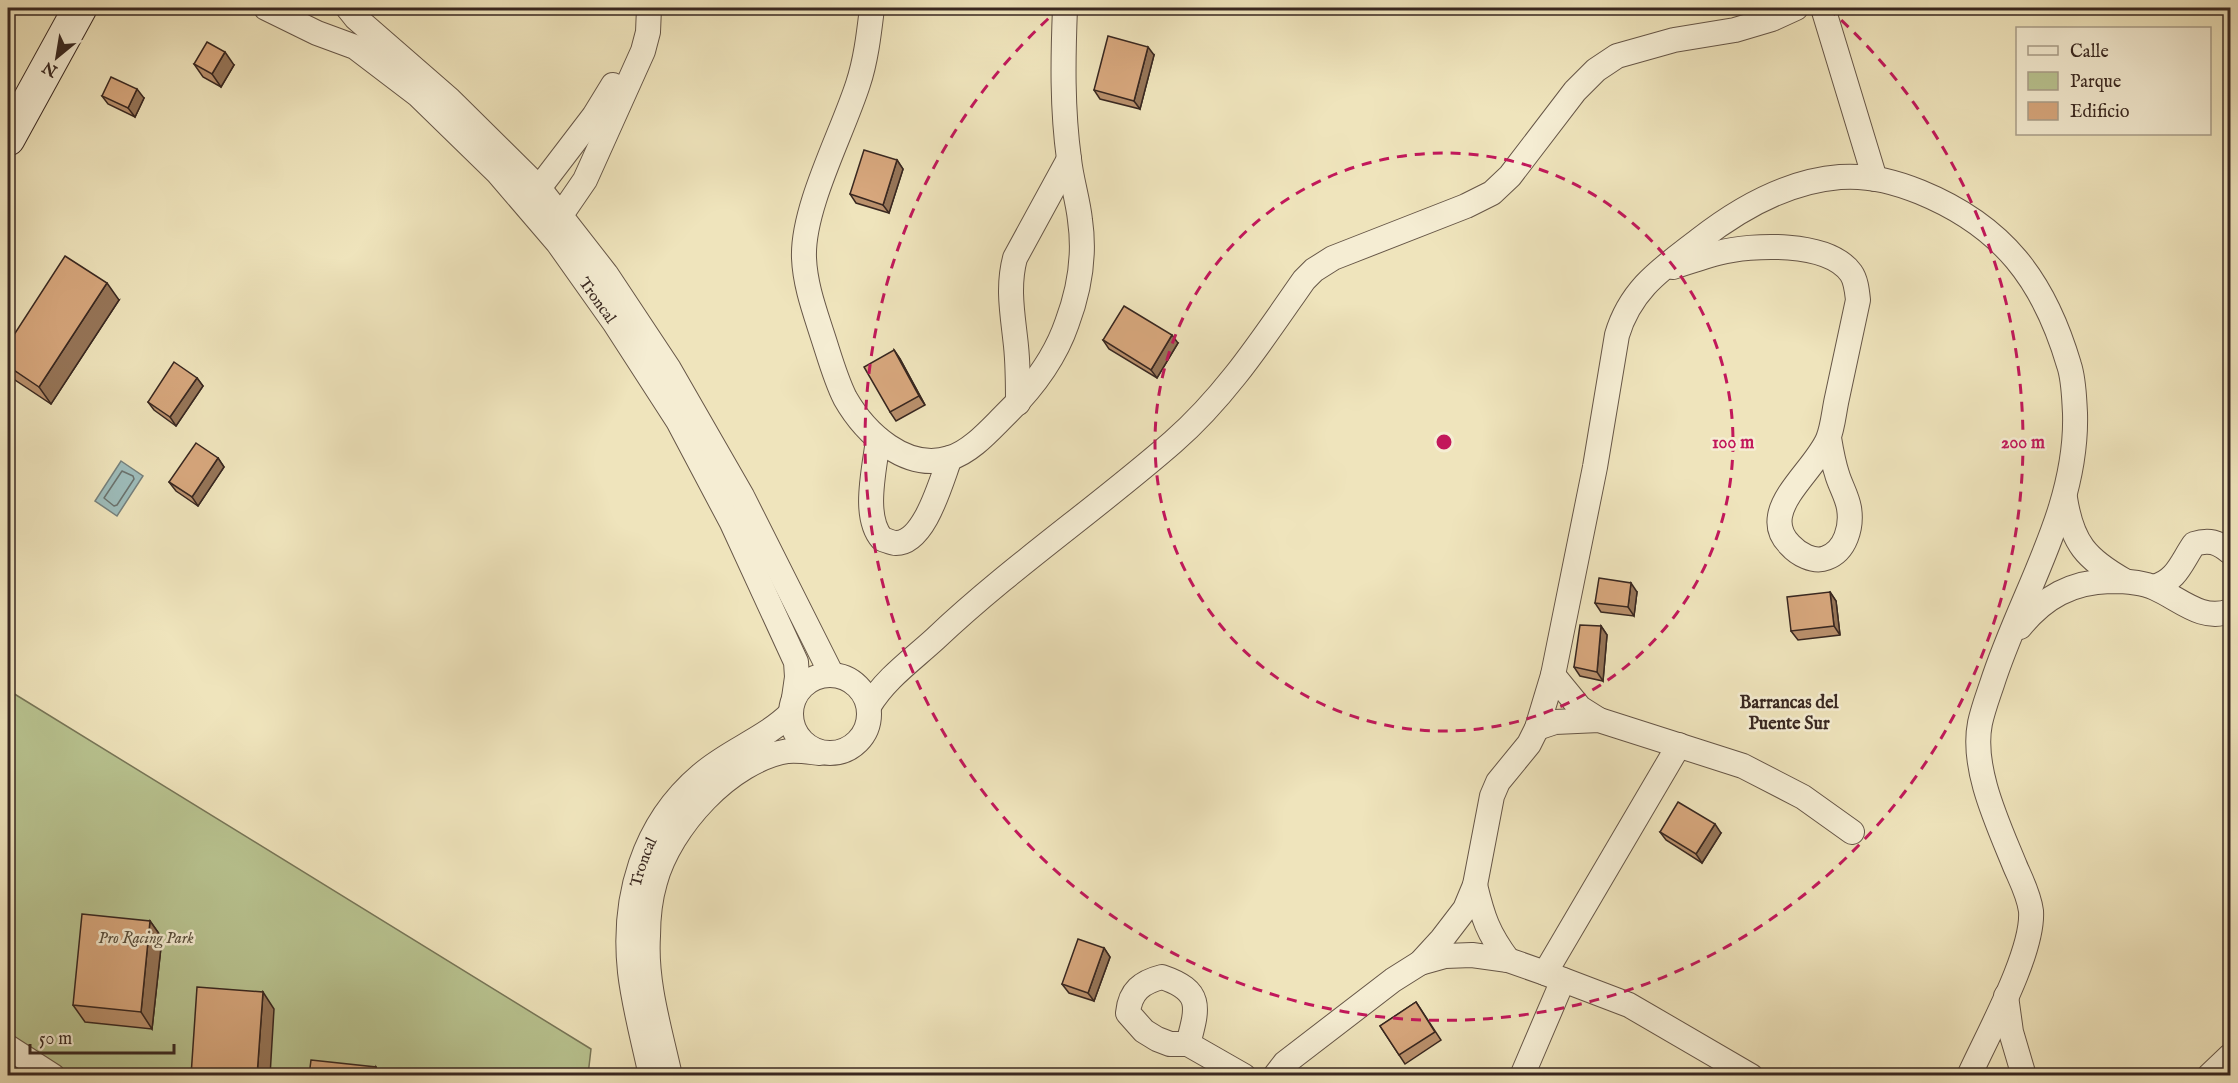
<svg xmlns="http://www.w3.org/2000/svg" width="2238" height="1083" font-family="'IM FELL English',serif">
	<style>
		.green { fill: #b9c491; stroke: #787658; stroke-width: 1.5 }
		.water { fill: #9dbcba; stroke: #75807c; stroke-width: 1.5 }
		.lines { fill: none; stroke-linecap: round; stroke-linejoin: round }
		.shore { stroke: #6a726d; stroke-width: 1.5 }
		.street-casing { stroke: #665647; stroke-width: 26 }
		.secondary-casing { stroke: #382720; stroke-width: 35 }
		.street { stroke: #f5edd3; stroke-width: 24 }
		.secondary { stroke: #f5edd3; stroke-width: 33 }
		.wall { fill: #b9906c; stroke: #382720; stroke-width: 1.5 }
		.shaded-wall { fill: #967558; stroke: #382720; stroke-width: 1.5 }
		.building { fill: #d7a77d; stroke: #382720; stroke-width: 1.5 }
		.ring { fill: none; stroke: #c2185b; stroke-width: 3; stroke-dasharray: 10 8 }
		.labels { text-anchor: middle; stroke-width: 5; stroke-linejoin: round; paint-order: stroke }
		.street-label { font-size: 16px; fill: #382720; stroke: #f5edd3 }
		.park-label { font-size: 16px; font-style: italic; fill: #584e3c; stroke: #f5edd3 }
		.neighbourhood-label { font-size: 18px; font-weight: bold; fill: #382720; stroke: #f5edd3 }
		.centre { fill: #c2185b; stroke: #f5edd3; stroke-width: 3 }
		.ring-label { font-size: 18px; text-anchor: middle; font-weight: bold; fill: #c2185b; stroke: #f5edd3; stroke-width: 5; stroke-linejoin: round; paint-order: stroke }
	</style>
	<rect width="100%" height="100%" fill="#efe4bc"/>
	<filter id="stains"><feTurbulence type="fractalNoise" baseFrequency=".00333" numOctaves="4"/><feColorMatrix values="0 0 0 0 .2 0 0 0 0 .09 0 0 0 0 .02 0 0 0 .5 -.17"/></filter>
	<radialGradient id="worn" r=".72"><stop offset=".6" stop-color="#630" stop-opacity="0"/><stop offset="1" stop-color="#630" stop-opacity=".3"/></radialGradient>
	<polygon class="green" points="8,690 591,1049 588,1075 8,1075"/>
	<polygon class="water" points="121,461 143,476 117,516 95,501"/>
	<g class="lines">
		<polygon class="shore" points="122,471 133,476 134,479 117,505 114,506 104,498"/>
		<g class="street-casing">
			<g id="street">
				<path id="s1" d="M266,8L317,33L355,47L418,95L498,173L558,243L614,322L678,421L732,523L796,662L797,677L794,698"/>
				<polyline points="348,8 356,18 449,99 539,188 606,274 669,369 742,496 832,675"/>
				<path d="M872,8C869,33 866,60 858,84C842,134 802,208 804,258C805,284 814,309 822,334C829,355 835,378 845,398C865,433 906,472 950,458C970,452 988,432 1003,417C1030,391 1055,358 1067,323C1079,291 1085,254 1080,220C1078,200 1071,179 1069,159C1062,108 1063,58 1065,8"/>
				<polyline points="1823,8 1875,179"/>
				<polyline points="539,188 594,116 613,85"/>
				<polyline points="561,215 585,180 643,51 648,32 649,8"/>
				<path d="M1673,267C1688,262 1703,257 1718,253C1752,244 1828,241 1851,273C1856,280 1857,291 1858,300C1851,332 1844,365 1837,398C1834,411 1833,427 1828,439C1818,463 1784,491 1780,516C1778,527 1782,537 1790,545C1798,554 1814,563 1826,558C1846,551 1852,526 1849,508C1847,496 1840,485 1837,474C1833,462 1831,450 1829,438"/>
				<path d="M1018,403C1018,384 1018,365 1016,346C1013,316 1007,288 1015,258L1069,159"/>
				<path d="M878,439C875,468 862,516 882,539C886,540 892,543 896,543C925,543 941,481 950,458"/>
				<path d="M2065,498C2072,543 2086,559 2125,581"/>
				<path d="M2154,587C2177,580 2181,563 2194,544C2209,539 2218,542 2230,552"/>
				<path d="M2020,627C2044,597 2072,582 2110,581C2125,581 2142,582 2155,588C2180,599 2202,622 2230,611"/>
				<polyline points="1553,675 1580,708 1599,720"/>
				<circle cx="830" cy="714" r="39"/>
				<path d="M869,706C885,679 912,660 935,639C1010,568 1095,510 1173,442C1226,396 1264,337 1304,280L1314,270L1333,258L1466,206L1492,193L1510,176L1575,91L1596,70L1617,56L1674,40L1735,30L1772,19L1796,8"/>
				<polyline points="1537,728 1555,722 1599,720 1743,766 1803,797 1852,832"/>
				<path d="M1475,885C1483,918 1488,933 1508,960"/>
				<polyline points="1420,963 1445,956 1472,955 1508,960 1545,973 1629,1005 1751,1076"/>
				<polyline points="1545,973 1679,745"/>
				<polyline points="2006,996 2011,1032 2024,1076"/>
				<path d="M1188,1044C1198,1007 1203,991 1162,977C1142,982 1130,991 1128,1013L1144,1031L1157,1039L1170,1044H1188L1244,1076"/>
				<polyline points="8,1047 53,1076"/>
				<path id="s2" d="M651,1076C644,1042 634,1007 630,972C622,898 643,824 701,775C728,751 765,739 791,713"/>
				<path d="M670,1076C660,1030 645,983 648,936C648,919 650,899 655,882C670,827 730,760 788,751C799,750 810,752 820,753"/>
				<path d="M1275,1076L1285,1063L1393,980L1420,963L1442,939L1465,909L1475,885L1492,796L1498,782L1529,744L1537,728L1553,675L1595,467L1617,335C1631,288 1663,268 1699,240C1740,208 1788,181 1840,177C1867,175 1896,182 1920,192C2003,226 2044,280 2069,365C2074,380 2074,397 2075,413C2078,510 2021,593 1992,684C1988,696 1983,709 1980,723C1971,768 1998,824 2015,866C2021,880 2029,895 2031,911C2034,952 1987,1036 1969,1076"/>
				<polyline points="1522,1076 1563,980"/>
				<polyline points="2209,1076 2230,1056"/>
			</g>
		</g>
		<g class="secondary-casing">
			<polyline id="secondary" points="8,139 80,8"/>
		</g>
		<use href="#street" class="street"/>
		<use href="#secondary" class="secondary"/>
	</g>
	<g class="wall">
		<polygon points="1154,55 1140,109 1100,99 1094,90"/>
		<polygon points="194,64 234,65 221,87 203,77"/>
		<polygon points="102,96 144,98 135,117 108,104"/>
		<polygon points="897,160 903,169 889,213 856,203 850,194"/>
		<polygon points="119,300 51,404 9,376 8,374 8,344"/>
		<polygon points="1103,340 1178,343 1157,378 1109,349"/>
		<polygon points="894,350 900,359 925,405 896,421 890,412"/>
		<polygon points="197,378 203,386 176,426 154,410 148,402"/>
		<polygon points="218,458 224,467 198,506 176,491 169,482"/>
		<polygon points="1637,592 1634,616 1601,612 1595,603"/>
		<polygon points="1830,592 1836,601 1840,635 1798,640 1791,631"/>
		<polygon points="1601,626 1607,635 1603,681 1580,676 1574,667"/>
		<polygon points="1660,832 1721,833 1702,863 1666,840"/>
		<polygon points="150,921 162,938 152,1029 85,1022 73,1005"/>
		<polygon points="1104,948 1110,957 1094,1001 1069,993 1062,984"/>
		<polygon points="1416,1002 1441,1040 1405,1064 1380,1026"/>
	</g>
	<g class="shaded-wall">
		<polygon points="1148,47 1154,55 1140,109 1134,101"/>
		<polygon points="225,52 234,65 221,87 212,74"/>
		<polygon points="137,89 144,98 135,117 128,108"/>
		<polygon points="897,160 903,169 889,213 883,205"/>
		<polygon points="107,283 119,300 51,404 39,387"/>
		<polygon points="1172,335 1178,343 1157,378 1151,370"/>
		<polygon points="894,350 900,359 925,405 919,396"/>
		<polygon points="197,378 203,386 176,426 170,417"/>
		<polygon points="218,458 224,467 198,506 192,497"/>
		<polygon points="1631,583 1637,592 1634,616 1628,607"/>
		<polygon points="1830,592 1836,601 1840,635 1834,626"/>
		<polygon points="1601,626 1607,635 1603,681 1597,672"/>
		<polygon points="1715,824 1721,833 1702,863 1696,854"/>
		<polygon points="150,921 162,938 152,1029 141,1012"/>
		<polygon points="1104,948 1110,957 1094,1001 1088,993"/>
		<polygon points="263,992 274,1009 270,1076 257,1076"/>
		<polygon points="376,1067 381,1076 375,1076"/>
	</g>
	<g class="building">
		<polygon points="1108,36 1148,47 1134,101 1094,90"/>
		<polygon points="207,42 225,52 212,74 194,64"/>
		<polygon points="111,77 137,89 128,108 102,96"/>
		<polygon points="864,150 897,160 883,205 850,194"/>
		<polygon points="65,256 107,283 39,387 8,366 8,344"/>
		<polygon points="1124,306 1172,335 1151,370 1103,340"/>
		<polygon points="894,350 919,396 890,412 864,367"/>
		<polygon points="174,362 197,378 170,417 148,402"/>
		<polygon points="196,443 218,458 192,497 169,482"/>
		<polygon points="1599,578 1631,583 1628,607 1595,603"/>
		<polygon points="1830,592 1834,626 1791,631 1787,597"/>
		<polygon points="1580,625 1601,626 1597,672 1574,667"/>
		<polygon points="1678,802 1715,824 1696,854 1660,832"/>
		<polygon points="82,914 150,921 141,1012 73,1005"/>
		<polygon points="1078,939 1104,948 1088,993 1062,984"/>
		<polygon points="197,987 263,992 257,1076 191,1076"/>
		<polygon points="1416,1002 1435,1032 1399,1055 1380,1026"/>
		<polygon points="311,1060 376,1067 375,1076 309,1076"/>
	</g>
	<g class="ring">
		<circle cx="1444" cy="442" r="289"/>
		<path d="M1828 8A579 579 0 1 1 1060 8"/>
	</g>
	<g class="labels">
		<g class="street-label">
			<text dy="6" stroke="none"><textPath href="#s1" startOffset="450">Troncal</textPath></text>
			<text dy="6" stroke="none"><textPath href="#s2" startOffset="218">Troncal</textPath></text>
		</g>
		<g class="park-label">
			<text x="146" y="943">Pro Racing Park</text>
		</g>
		<g class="neighbourhood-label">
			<text x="1789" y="708">Barrancas del<tspan x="1789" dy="21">Puente Sur</tspan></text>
		</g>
	</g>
	<circle cx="1444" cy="442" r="9" class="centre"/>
	<g class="ring-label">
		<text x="1733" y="448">100 m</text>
		<text x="2023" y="448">200 m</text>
	</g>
	<rect width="2238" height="1083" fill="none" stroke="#efe4bc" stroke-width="30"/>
	<rect x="9" y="9" width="2220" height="1065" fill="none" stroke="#382720" stroke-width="3"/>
	<rect x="15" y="15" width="2208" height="1053" fill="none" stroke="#382720" stroke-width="1.5"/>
	<rect x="2016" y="27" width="195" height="108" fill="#f5edd3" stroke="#a99e8b" stroke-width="1.5"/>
	<rect x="2028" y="46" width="30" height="9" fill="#f5edd3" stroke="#a99e8b" stroke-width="1.5"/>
	<text x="2070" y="57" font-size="18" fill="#382720">Calle</text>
	<rect x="2028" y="72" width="30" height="18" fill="#b9c491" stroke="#a99e8b" stroke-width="1.5"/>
	<text x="2070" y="87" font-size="18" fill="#382720">Parque</text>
	<rect x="2028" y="102" width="30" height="18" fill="#d7a77d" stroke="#a99e8b" stroke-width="1.5"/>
	<text x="2070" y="117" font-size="18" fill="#382720">Edificio</text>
	<g transform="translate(57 57) rotate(210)" stroke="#f5edd3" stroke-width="4.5" paint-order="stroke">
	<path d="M0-4.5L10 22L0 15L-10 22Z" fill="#382720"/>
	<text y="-9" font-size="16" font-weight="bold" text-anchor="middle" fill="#382720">N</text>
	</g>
	<path d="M30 1044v9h144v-9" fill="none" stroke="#382720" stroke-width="3"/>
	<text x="39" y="1044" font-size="18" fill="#382720" stroke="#f5edd3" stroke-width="4.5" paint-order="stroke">50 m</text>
	<rect width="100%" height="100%" filter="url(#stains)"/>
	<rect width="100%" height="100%" fill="url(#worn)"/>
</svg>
